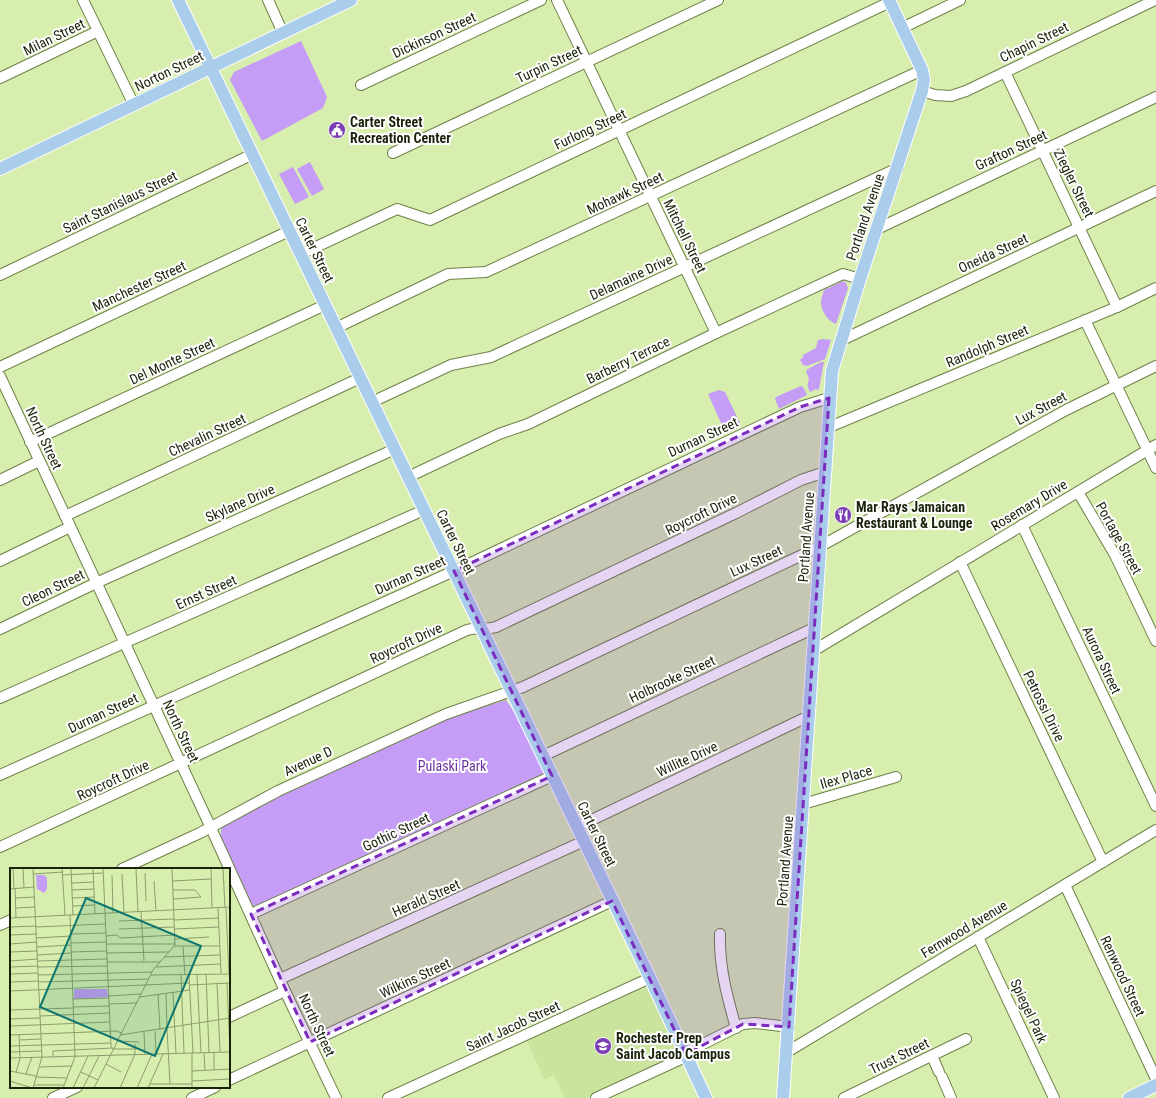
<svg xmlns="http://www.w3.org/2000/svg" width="1156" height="1098" font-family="'Roboto Condensed',sans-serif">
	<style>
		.built { fill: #cae49e }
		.green { fill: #c59cf6 }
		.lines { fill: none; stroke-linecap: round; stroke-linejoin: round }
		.minor-casing { stroke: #6e8248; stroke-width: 12 }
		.major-casing { stroke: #fff; stroke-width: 14 }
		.minor { stroke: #fff; stroke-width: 10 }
		.major { stroke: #aacdeb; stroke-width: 12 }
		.marked { fill: #7b2cbf; fill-opacity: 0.2; stroke: #7b2cbf; stroke-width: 3; stroke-dasharray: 8 5; stroke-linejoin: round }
		.labels { text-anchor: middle; stroke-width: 4; stroke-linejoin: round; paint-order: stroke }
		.street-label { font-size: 14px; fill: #1b230b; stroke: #fff }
		.poi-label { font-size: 14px; font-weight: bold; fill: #1b230b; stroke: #fff; text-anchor: start }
		.park-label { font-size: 14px; fill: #692f9e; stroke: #fff }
		.inset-road { fill: none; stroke: #8c9d6d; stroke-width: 1 }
		.view { fill: #0f766e; fill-opacity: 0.15; stroke: #0f766e; stroke-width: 2 }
		.inset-edge { fill: none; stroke: #1b230b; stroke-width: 2 }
	</style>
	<rect width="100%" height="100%" fill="#d7eeaf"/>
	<polygon class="built" points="647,985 680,1052 678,1056 586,1098 565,1098 554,1075 544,1079 526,1038"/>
	<g class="green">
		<polygon points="301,41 327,97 323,108 262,141 230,80 234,72"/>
		<polygon points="310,162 324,189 312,196 297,169"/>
		<polygon points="293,167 309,197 295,204 279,174"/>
		<path d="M843,281L846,283L848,288L836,324C827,321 820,309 821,300C822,297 823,293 824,290Z"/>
		<polygon points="823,339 831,340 825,359 807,366 803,365 800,360 803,357 803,355 816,348 818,340"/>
		<path d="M821,362H824L819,389L817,390L816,389L810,392C807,386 807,385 809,379L806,371L808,369Z"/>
		<polygon points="801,386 803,387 807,395 779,409 775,399 776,397"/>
		<polygon points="719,390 725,392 740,423 739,427 726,434 708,394"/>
		<polygon points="506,700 513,710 542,767 544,772 544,775 256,906 252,905 249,901 221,837 221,829 228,822 280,794 441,720"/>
	</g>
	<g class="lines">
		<g class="minor-casing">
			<g id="minor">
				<polyline points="83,0 134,105"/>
				<polyline points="268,0 283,33"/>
				<polyline points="557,0 716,333"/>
				<polyline points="902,28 960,0"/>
				<polyline points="1005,72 1117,307"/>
				<polyline points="0,78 98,31"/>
				<polyline points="361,85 541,0"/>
				<polyline points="922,91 935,95 951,96 966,91 1155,0"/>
				<polyline points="393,153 718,0"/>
				<polyline points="877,229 1156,97"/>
				<polyline points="301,254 397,209 430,220 890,2"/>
				<polyline points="0,275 253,154"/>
				<polyline points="1085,320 1156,468"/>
				<polyline points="336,328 448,274 486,272 922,70"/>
				<polyline points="842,340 1156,191"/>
				<polyline points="0,367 289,231"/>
				<polyline points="0,376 211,828 285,991 336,1098"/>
				<polyline points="372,402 451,365 491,357 898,168"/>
				<polyline points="827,428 1117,307 1156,288"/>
				<polyline points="30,442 325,305"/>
				<polyline points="408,477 499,434 528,424 716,333 843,274 860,279"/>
				<polyline points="0,480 39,461"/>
				<polyline points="1078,492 1115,555 1156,641"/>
				<polyline points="65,516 360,378"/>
				<polyline points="1022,525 1156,806"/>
				<polyline points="0,561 70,527"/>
				<polyline points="960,562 1103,862"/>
				<polyline points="0,629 96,583 395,449"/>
				<polyline points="813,651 1156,445"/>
				<polyline points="0,698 424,510"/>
				<polyline points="543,756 814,628"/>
				<polyline points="0,775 454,571 800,407 829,398"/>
				<polyline points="803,804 896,777"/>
				<polyline points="577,827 809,716"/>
				<path d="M0,847L467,630C477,627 486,630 496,627L736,513L801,480L825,472"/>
				<polyline points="122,869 200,833 278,791 446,714 523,687 821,546 1066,410 1156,366"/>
				<polyline points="1065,885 1156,1079"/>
				<polyline points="251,914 552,776"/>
				<polyline points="0,925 11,920"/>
				<path d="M720,934C719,967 727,996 736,1028"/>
				<polyline points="978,937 1054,1098"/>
				<polyline points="280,979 584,841"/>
				<polyline points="229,1017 285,991"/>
				<polyline points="787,1052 1156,830"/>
				<polyline points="932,1056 939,1072"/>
				<polyline points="942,1077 951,1098"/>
				<polyline points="229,1080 612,901"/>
				<polyline points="53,1098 77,1087"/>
				<polyline points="192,1098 215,1087"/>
				<polyline points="388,1098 650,978"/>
				<polyline points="596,1098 681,1059 691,1050 743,1024 755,1023 789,1027"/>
				<polyline points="844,1098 966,1039"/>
			</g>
		</g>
		<g class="major-casing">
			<g id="major">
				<polyline points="178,0 650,978 706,1098"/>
				<polyline points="0,169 351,0"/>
				<polyline points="783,1098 832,371 860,279 922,91 924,80 922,70 889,0"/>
				<polyline points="1129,1098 1156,1085"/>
			</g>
		</g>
		<use href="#minor" class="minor"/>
		<use href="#major" class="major"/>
	</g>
	<path class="marked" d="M829,398L789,1027L743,1024L686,1054L612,901L310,1042L251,914L552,776L454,571L800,407Z"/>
	<defs>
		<g id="civic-disc" transform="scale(0.9)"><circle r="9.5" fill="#7a3db3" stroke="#fff"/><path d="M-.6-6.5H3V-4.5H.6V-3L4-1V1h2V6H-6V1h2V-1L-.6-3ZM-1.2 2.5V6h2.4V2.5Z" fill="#fff"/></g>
		<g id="restaurant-disc" transform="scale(0.9)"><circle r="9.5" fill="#7a3db3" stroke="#fff"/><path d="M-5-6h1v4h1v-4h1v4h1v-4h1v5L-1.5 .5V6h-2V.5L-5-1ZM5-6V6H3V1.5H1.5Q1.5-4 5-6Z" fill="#fff"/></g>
		<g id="school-disc" transform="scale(0.9)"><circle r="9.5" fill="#7a3db3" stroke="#fff"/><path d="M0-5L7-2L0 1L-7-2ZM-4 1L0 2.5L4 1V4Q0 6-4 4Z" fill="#fff"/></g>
	</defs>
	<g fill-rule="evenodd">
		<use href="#civic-disc" x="337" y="130"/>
		<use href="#restaurant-disc" x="843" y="515"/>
		<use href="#school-disc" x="603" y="1046"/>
	</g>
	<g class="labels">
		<g class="street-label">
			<text transform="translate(434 35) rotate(-25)" y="5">Dickinson Street</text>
			<text transform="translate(54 37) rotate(-26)" y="5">Milan Street</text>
			<text transform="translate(1034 42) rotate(-26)" y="5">Chapin Street</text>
			<text transform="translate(549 64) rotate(-25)" y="5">Turpin Street</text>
			<text transform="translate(169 71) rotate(-26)" y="5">Norton Street</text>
			<text transform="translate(590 129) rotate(-25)" y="5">Furlong Street</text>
			<text transform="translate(1011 150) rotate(-25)" y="5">Grafton Street</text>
			<text transform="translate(1074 183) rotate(64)" y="5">Ziegler Street</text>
			<text transform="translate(625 193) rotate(-25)" y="5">Mohawk Street</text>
			<text transform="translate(120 202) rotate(-26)" y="5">Saint Stanislaus Street</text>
			<text transform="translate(865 217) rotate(-71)" y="5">Portland Avenue</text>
			<text transform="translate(685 236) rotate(64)" y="5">Mitchell Street</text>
			<text transform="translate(315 250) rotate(64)" y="5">Carter Street</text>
			<text transform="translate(993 253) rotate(-25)" y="5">Oneida Street</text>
			<text transform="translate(631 277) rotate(-25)" y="5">Delamaine Drive</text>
			<text transform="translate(139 286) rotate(-25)" y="5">Manchester Street</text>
			<text transform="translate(987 346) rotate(-23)" y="5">Randolph Street</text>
			<text transform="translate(628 360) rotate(-26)" y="5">Barberry Terrace</text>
			<text transform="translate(172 361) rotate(-25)" y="5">Del Monte Street</text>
			<text transform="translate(1041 408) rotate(-28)" y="5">Lux Street</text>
			<text transform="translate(207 435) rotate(-25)" y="5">Chevalin Street</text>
			<text transform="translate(703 437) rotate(-25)" y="5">Durnan Street</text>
			<text transform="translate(44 438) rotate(65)" y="5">North Street</text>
			<text transform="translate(240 503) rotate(-24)" y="5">Skylane Drive</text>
			<text transform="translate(1029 505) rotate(-31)" y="5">Rosemary Drive</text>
			<text transform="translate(701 514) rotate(-26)" y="5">Roycroft Drive</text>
			<text transform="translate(806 537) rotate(-86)" y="5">Portland Avenue</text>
			<text transform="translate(1119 538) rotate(61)" y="5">Portage Street</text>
			<text transform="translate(456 542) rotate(64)" y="5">Carter Street</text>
			<text transform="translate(756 561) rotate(-25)" y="5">Lux Street</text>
			<text transform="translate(410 575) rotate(-24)" y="5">Durnan Street</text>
			<text transform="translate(53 588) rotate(-26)" y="5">Cleon Street</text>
			<text transform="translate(206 592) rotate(-24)" y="5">Ernst Street</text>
			<text transform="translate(406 643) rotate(-25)" y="5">Roycroft Drive</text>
			<text transform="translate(1102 660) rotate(65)" y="5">Aurora Street</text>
			<text transform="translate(672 679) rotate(-25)" y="5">Holbrooke Street</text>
			<text transform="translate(1044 706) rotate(64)" y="5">Petrossi Drive</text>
			<text transform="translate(103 713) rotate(-25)" y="5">Durnan Street</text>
			<text transform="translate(181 731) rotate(65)" y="5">North Street</text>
			<text transform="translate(687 759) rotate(-25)" y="5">Willite Drive</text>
			<text transform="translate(308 761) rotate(-25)" y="5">Avenue D</text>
			<text transform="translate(846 777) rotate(-16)" y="5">Ilex Place</text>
			<text transform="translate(113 780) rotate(-25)" y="5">Roycroft Drive</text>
			<text transform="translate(396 832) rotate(-25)" y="5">Gothic Street</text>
			<text transform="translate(597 834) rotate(64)" y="5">Carter Street</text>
			<text transform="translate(785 861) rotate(-86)" y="5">Portland Avenue</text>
			<text transform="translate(426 898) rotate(-24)" y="5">Herald Street</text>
			<text transform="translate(964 929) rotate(-31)" y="5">Fernwood Avenue</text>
			<text transform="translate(1123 976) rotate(65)" y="5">Renwood Street</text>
			<text transform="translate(415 978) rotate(-25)" y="5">Wilkins Street</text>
			<text transform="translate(1029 1011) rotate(65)" y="5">Spiegel Park</text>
			<text transform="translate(317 1025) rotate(65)" y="5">North Street</text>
			<text transform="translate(513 1026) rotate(-25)" y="5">Saint Jacob Street</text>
			<text transform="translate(899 1056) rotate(-26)" y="5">Trust Street</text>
		</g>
		<g class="poi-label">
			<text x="350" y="127">Carter Street<tspan x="350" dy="16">Recreation Center</tspan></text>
			<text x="856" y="512">Mar Rays Jamaican<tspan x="856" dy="16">Restaurant &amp; Lounge</tspan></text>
			<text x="616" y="1043">Rochester Prep<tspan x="616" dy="16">Saint Jacob Campus</tspan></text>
		</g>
		<g class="park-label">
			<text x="452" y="771">Pulaski Park</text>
		</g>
	</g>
	<g transform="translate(10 868)">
		<rect width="220" height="220" fill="#d7eeaf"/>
		<path d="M26,7H34L37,10V21L34,25L27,21ZM64,121H97L98,129L64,131Z" fill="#c59cf6"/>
		<path class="inset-road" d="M3,0L4,20M13,0L14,20M52,0L55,47M61,0L63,47M83,0L85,46M93,0L101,178L103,181M201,0L202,40M213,0L215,40M126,1L128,44M135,5L136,33M23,6L53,4M112,6L114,44M53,7L93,5M102,7L103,45M144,13L146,43M162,13L201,11M62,15L84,14M5,20L6,50M0,21L24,19M62,22L84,21M163,22H185L191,29M5,30L25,29M62,30L85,29M163,31L191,29M63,38L85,37M6,40L25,39M208,40L211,105M216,40L219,106M131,44L134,93M0,50L220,39M164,52L209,50M109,53L164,51M0,59L26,58M26,59L95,56M109,61L164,59M165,61L209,59M61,66L95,65M0,67L26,66M96,68L107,67L110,70L165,67M26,70L61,68M165,71L199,69M61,75L96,74M0,76L27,74M96,76H165M164,78H210M27,79L61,77M173,79L175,107M0,84L27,83M61,84L96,83M96,85L159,84M27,87L61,85M154,89L210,87M0,93L28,91M28,93L97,91M97,94H150M0,99L28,98M28,99L97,98M146,99L211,96M0,106L28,105M196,106L199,185M28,107L142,104M141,107L220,106M171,107L174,185M179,107L183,185M187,107L191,185M0,114L29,113M29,114L139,111M207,115L210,184M217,115L220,183M179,117L220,115M0,123L179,115M163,124L166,186M156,125L157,161M148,126L150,162M98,128L131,126M130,129L180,122M63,131L99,130M99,136L127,135M63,139L99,138M30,141L63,140M0,142L30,141M30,148L99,145M0,151L30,150M0,158L100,154M157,161L160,216M145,163L146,186M134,164L135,187M0,167L106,163L112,165M110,167L220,150M10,172L31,171M108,173L129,174M0,178L101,175M103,181H125M0,184L32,183M204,184V202M182,185V220M194,185L195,202M43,189V183L102,180M0,190L220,184M96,196L111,204M30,199L62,198M0,203L26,208M182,203L220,201M6,204L10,191L9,166M71,204L88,212M16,206L22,189M26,209L57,210M0,213L22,220M182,213L220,211M140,216H182M24,217H54M23,220L32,189L23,0M53,220L65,189L60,47M63,220L78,188M73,220L89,188M84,220L143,102L165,77L162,0M110,220L125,186V176M127,220L142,186M138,220L153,186"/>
		<path class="view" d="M76,30L191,78L145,188L30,139Z"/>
		<rect width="220" height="220" class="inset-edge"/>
	</g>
</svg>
